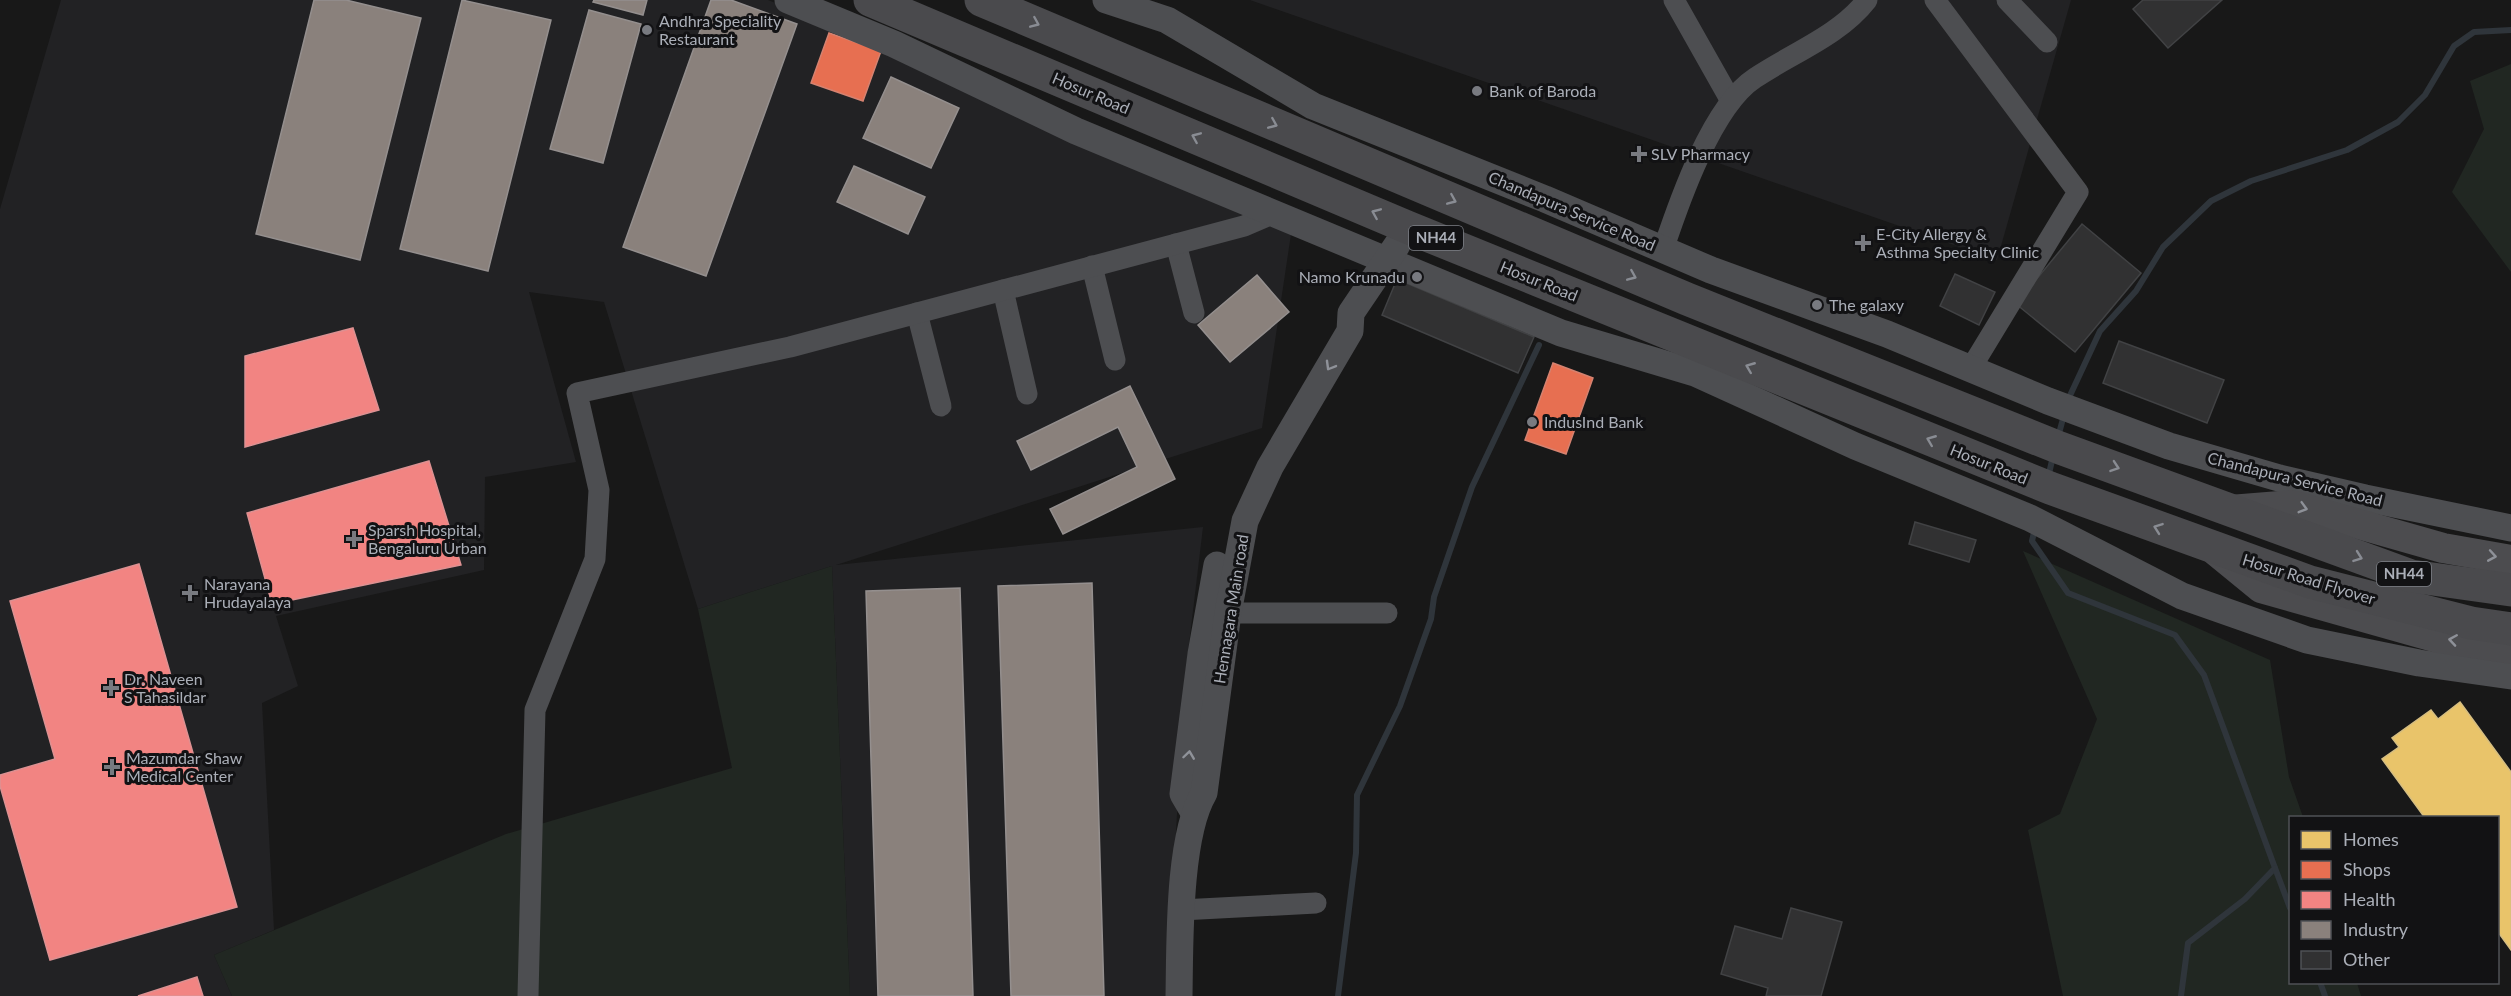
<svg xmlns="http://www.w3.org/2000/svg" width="2511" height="996" font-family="Lato,sans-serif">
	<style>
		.built { fill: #222224 }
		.green { fill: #212722 }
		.homes { fill: #e9c46a; stroke: #d6be81; stroke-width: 1.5 }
		.shops { fill: #e76f51; stroke: #d58270; stroke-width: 1.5 }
		.health { fill: #f28482; stroke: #dd9192; stroke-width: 1.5 }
		.industry { fill: #8a817c; stroke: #948f8e; stroke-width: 1.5 }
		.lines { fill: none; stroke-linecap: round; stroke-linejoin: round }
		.stream { stroke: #2f353b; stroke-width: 6 }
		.building { fill: #313132; stroke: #414244; stroke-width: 1.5 }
		.minor { stroke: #4d4e51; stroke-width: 21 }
		.tertiary { stroke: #4d4e51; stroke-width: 27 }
		.secondary { stroke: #4c4c4f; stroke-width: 30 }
		.trunk { stroke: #4a4a4d; stroke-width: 33 }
		.oneway { stroke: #898c93 }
		.oneway2 { stroke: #8f9299 }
		.oneway3 { stroke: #8e9198 }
		.poi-dot { fill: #787a80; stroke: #121214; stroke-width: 2 }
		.labels { text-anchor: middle; stroke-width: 6; stroke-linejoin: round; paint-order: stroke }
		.shield { fill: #121214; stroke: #7d8087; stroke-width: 1.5 }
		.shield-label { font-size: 15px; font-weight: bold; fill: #abafb8 }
		.poi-label { font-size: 16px; fill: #abafb8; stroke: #121214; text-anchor: start }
		.street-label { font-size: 16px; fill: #abafb8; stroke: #121214 }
	</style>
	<rect width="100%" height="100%" fill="#181818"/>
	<g class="built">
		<polygon points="61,0 768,0 1294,214 1262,428 836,565 1203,527 1184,686 1167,996 850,996 832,566 698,609 604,302 529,292 576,462 485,477 484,570 276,616 298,686 262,703 274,930 214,955 232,996 0,996 0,209"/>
		<polygon points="1250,0 2071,0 1997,260"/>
	</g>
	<g class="green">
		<polygon points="2511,64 2511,272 2452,192 2484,129 2470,81"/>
		<polygon points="2023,551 2270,660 2289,777 2303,817 2290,818 2290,982 2357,983 2361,996 2063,996 2028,830 2060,814 2097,719"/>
		<polygon points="832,566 850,996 232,996 214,955 506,834 732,768 698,609"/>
	</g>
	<polygon class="homes" points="2460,702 2511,772 2511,950 2498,932 2498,818 2425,818 2382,759 2399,747 2392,738 2431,710 2438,719"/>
	<g class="shops">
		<polygon points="829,33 881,51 863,101 811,83"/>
		<polygon points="1553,363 1593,378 1566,454 1525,440"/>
	</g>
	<g class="health">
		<polygon points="353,328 379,410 245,447 245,356"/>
		<polygon points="429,461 461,565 272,604 247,513"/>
		<polygon points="139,564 237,907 50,960 0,786 0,775 55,759 10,601"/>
		<polygon points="197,977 203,996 138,996"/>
	</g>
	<g class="industry">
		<polygon points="314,0 346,0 421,18 360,260 256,234"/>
		<polygon points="462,0 551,20 488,271 400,249"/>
		<polygon points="594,0 647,0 643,15 593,2"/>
		<polygon points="711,0 731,0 797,24 706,276 623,247"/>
		<polygon points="589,10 641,24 603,163 550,149"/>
		<polygon points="891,77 959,108 931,168 863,138"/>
		<polygon points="854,166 925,197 908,234 837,202"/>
		<polygon points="1257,275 1289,312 1230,362 1198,325"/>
		<polygon points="1130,386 1175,479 1063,534 1050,509 1137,467 1118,427 1031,470 1017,441"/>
		<polygon points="1092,583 1104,996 1011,996 998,586"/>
		<polygon points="960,588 973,996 878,996 866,591"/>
	</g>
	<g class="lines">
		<g class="stream">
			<polyline points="2067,402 2100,331 2136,291 2163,247 2211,201 2251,181 2347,150 2398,122 2425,95 2454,46 2474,32 2511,30"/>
			<polyline points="2058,437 2064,415"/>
			<polyline points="2048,478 2053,456"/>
			<polyline points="2035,528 2032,541 2068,593 2175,635 2204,675 2275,868 2245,899 2188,943 2181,996"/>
			<polyline points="2275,868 2290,908"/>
			<polyline points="2320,982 2325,996"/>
			<polyline points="1338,996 1356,853 1357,795 1400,706 1431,619 1434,597 1472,487 1539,345"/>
		</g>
	</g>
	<g class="building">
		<polygon points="2143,0 2222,0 2168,48 2133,9"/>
		<polygon points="2082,224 2141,273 2075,352 2016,304"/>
		<polygon points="1955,274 1995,292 1979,325 1940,306"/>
		<polygon points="1397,279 1534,337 1518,373 1382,315"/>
		<polygon points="2119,341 2224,380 2207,423 2103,383"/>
		<polygon points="1915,522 1976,540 1969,562 1909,544"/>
		<polygon points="1791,908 1842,922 1821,996 1766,996 1768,988 1721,974 1735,926 1782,939"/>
	</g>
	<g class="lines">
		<g class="minor">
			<polyline points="1674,0 1731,101"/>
			<polyline points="1935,0 2078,192 1971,368"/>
			<polyline points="2007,0 2047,42"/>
			<polyline points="1176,244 1194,313"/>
			<path d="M1663,250C1679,202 1712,106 1755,78C1792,53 1839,36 1867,0"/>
			<polyline points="1092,266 1115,360"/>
			<polyline points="1003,290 1027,394"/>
			<polyline points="917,313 941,406"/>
			<polyline points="1214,613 1387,613"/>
			<polyline points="1181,910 1316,903"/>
			<polyline points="528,996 535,710 595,559 599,490 577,393 790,347 1244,226 1272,214"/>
		</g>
		<g class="tertiary">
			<polyline points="788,0 894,44 1076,131 1561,333 1695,373 1855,446 2030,518 2182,596 2307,640 2419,663 2511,676"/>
			<polyline points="1106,0 1167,20 1313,106 1545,199 1711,270 1887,334 2048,401 2169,446 2279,478 2365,498 2511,528"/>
			<polyline points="1193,811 1183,794 1201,654 1217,565"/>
			<path d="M1179,996C1180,943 1178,837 1204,793L1228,613L1245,521L1270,467L1350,331L1351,313L1397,245"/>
		</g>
		<g class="secondary">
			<polyline points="2230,510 2292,505 2443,548 2511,560"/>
			<polyline points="2217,552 2261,588 2438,638 2511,649"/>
		</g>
		<g class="trunk">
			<polyline points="870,0 1407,227 2050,488 2310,582 2471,623 2511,629"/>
			<polyline points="981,0 1687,299 2060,448 2411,576 2511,590"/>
		</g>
	</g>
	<defs><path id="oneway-chevron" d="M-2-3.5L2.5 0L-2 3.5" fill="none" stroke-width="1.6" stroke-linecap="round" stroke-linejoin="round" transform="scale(1.5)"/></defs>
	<g class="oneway">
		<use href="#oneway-chevron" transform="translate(1035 23) rotate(23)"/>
		<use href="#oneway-chevron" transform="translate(1273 124) rotate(23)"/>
		<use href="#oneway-chevron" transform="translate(1196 137) rotate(-157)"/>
		<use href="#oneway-chevron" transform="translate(1452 200) rotate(23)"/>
		<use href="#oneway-chevron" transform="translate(1376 213) rotate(-157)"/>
		<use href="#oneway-chevron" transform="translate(1632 276) rotate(23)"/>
		<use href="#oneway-chevron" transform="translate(1750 367) rotate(-158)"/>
		<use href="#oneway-chevron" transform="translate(1931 440) rotate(-158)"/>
		<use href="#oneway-chevron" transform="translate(2115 467) rotate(19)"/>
		<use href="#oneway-chevron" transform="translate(2158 528) rotate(-160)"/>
		<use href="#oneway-chevron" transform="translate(2358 557) rotate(20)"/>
	</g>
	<g class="oneway2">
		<use href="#oneway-chevron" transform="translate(1330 366) rotate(120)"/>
		<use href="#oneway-chevron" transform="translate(1189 755) rotate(-82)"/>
	</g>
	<g class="oneway3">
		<use href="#oneway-chevron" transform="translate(2303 508) rotate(16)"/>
		<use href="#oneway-chevron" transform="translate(2492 556) rotate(10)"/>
		<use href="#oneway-chevron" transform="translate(2453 640) rotate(-171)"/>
	</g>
	<g class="poi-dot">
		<circle cx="647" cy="30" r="6"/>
		<circle cx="1477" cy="91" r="6"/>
		<path d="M1636 145h6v6h6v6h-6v6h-6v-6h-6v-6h6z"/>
		<path d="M1860 234h6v6h6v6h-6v6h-6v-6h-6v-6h6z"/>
		<circle cx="1417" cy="277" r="6"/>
		<circle cx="1817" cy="305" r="6"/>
		<circle cx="1532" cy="422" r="6"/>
		<path d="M351 530h6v6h6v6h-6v6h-6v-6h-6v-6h6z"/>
		<path d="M187 584h6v6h6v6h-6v6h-6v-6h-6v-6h6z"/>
		<path d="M108 679h6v6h6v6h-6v6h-6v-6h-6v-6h6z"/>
		<path d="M109 758h6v6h6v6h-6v6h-6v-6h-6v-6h6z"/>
	</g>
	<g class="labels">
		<g class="shield">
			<rect x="1409" y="226" width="54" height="24" rx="4.5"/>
			<rect x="2377" y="562" width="54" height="24" rx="4.5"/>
		</g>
		<g class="shield-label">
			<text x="1436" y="243">NH44</text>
			<text x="2404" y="579">NH44</text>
		</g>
		<g class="poi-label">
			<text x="659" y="27">Andhra Speciality<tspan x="659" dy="18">Restaurant</tspan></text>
			<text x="1489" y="97">Bank of Baroda</text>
			<text x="1651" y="160">SLV Pharmacy</text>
			<text x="1876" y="240">E-City Allergy &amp;<tspan x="1876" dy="18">Asthma Specialty Clinic</tspan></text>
			<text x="1405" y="283" text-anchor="end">Namo Krunadu</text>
			<text x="1829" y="311">The galaxy</text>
			<text x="1544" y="428">IndusInd Bank</text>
			<text x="368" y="536">Sparsh Hospital,<tspan x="368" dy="18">Bengaluru Urban</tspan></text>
			<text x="204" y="590">Narayana<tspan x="204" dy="18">Hrudayalaya</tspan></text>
			<text x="124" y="685">Dr. Naveen<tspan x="124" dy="18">S Tahasildar</tspan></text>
			<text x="126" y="764">Mazumdar Shaw<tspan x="126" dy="18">Medical Center</tspan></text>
		</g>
		<g class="street-label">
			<text transform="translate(1091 93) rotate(23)" y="6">Hosur Road</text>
			<text transform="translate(1572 211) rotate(23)" y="6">Chandapura Service Road</text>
			<text transform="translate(1539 281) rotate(22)" y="6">Hosur Road</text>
			<text transform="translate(1989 464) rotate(22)" y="6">Hosur Road</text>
			<text transform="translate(2295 479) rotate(14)" y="6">Chandapura Service Road</text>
			<text transform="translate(2309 579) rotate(17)" y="6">Hosur Road Flyover</text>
			<text transform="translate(1231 609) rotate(-81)" y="6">Hennagara Main road</text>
		</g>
	</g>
	<rect x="2289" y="816" width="210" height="168" fill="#121214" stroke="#4f5156" stroke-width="1.5"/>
	<rect x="2301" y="831" width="30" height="18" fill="#e9c46a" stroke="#4f5156" stroke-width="1.5"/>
	<text x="2343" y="846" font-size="18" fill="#abafb8">Homes</text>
	<rect x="2301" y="861" width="30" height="18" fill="#e76f51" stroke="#4f5156" stroke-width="1.5"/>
	<text x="2343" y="876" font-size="18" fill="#abafb8">Shops</text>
	<rect x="2301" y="891" width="30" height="18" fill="#f28482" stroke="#4f5156" stroke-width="1.5"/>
	<text x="2343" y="906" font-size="18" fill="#abafb8">Health</text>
	<rect x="2301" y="921" width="30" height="18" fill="#8a817c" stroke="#4f5156" stroke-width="1.5"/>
	<text x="2343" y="936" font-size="18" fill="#abafb8">Industry</text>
	<rect x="2301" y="951" width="30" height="18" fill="#313132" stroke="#4f5156" stroke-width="1.5"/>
	<text x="2343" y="966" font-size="18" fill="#abafb8">Other</text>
</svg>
